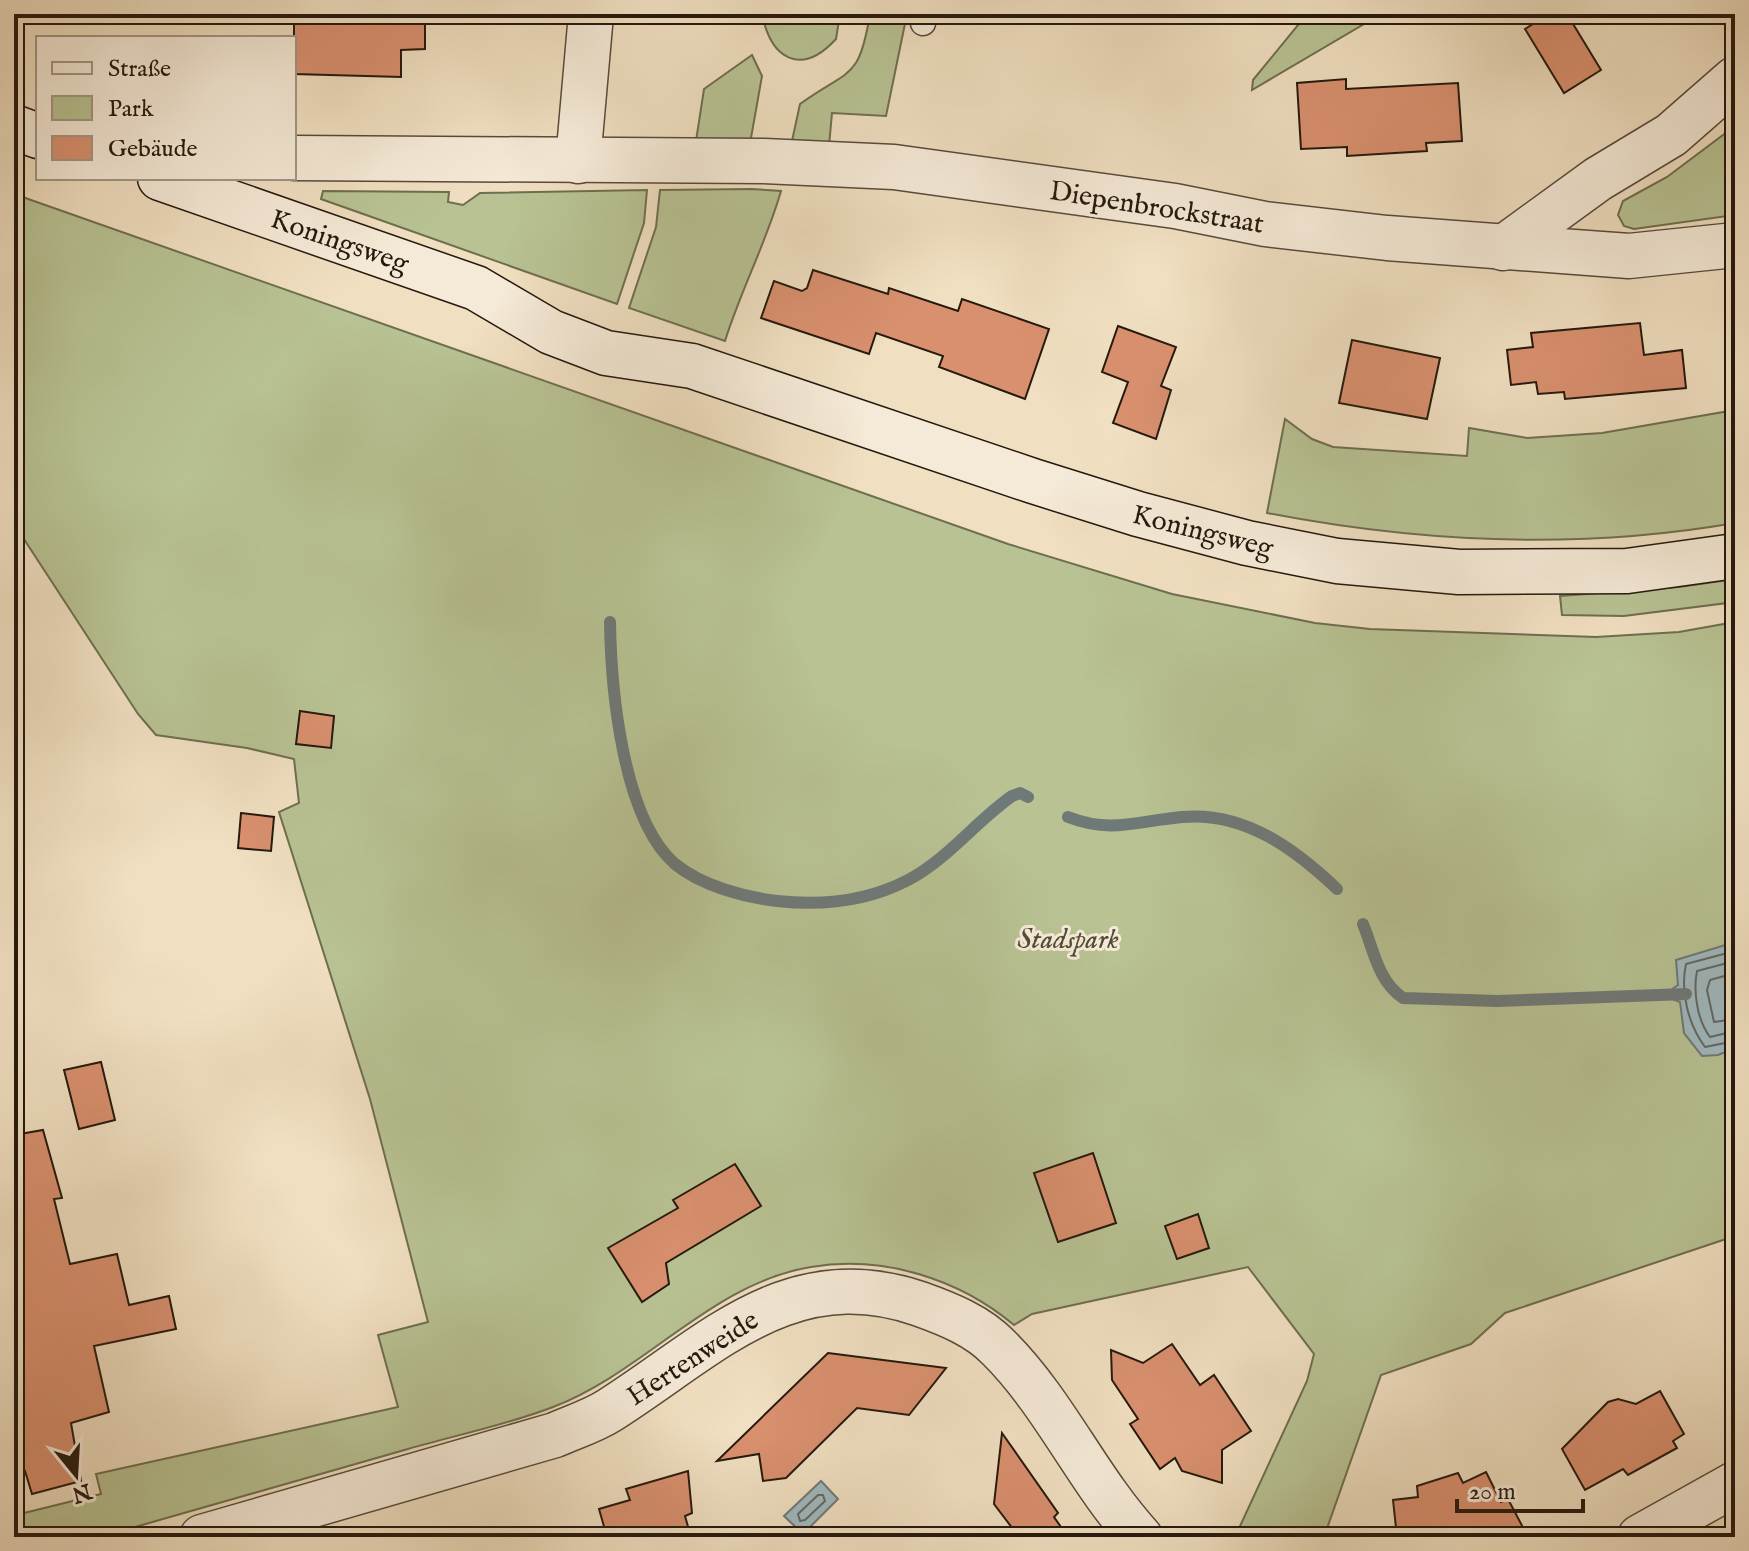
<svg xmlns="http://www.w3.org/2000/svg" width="1749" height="1551" font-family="'IM FELL English',serif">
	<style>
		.green { fill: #b8c293; stroke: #6e6e50; stroke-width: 2 }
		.water { fill: #a0b9bf; stroke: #6f7978; stroke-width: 2 }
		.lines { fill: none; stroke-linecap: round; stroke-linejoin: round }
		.shore { stroke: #626966; stroke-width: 2 }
		.stream { stroke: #6f7978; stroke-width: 12 }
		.building { fill: #d9906f; stroke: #25190e; stroke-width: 2 }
		.service-casing { stroke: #584a3b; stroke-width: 27 }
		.minor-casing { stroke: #584a3b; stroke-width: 47 }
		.secondary-casing { stroke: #25190e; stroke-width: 47 }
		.service { stroke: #f5ead7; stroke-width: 24 }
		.minor { stroke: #f5ead7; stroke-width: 44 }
		.secondary { stroke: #f5ead7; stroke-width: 44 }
		.labels { text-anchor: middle; stroke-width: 6; stroke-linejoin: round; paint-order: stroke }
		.street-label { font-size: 28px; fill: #25190e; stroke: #f5ead7 }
		.park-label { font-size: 28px; font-style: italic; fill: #514c36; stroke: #f5ead7 }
	</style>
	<rect width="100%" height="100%" fill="#f0dfc1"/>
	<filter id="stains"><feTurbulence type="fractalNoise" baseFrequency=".0025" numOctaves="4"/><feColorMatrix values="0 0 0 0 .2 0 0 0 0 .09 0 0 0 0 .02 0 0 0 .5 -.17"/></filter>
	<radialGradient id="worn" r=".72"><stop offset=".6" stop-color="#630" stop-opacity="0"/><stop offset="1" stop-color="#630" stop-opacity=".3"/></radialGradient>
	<g class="green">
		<path d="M762,14H840L836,39C801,77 771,59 762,14Z"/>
		<path d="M870,14H907L886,116L832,113L829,146L792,141L800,104C850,68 859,81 870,14Z"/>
		<polygon points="1307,14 1381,14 1252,90 1253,80"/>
		<polygon points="752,55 762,76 751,138 747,141 696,141 704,89"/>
		<polygon points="1735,126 1735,215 1634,229 1624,226 1618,215 1623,201 1667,177"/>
		<path d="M751,189L781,191C766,243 741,290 725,341L629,308L656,227L660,190Z"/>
		<polygon points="647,190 644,223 617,304 321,199 323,191 449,192 448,202 463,205 480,193"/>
		<path d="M14,194L1008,544L1172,594L1315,623L1370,629L1596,637L1679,632L1735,622V1236L1505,1313L1471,1344L1381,1375L1324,1537H1235L1307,1381L1314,1354L1248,1267L1032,1314L1014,1325C959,1279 884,1255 811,1267C712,1283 645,1372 553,1407C507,1425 456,1435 408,1449C305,1478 203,1508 100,1537H24L16,1515L101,1494L96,1474L398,1407L378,1335L428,1322L370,1099L279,812L299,803L294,759L247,748L156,735L138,714L18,530H14Z"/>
		<path d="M1735,410V523C1579,550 1422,543 1267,513L1285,419L1312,439L1333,447L1467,456L1469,428L1527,438L1602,433Z"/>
		<polygon points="1735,579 1735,602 1624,616 1562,615 1560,596 1679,587"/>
	</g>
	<g class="water">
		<polygon points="1735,942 1735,1048 1718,1055 1702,1056 1684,1033 1680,1002 1672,999 1671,990 1678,985 1676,960"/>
		<polygon points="821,1481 838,1499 803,1534 784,1516"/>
	</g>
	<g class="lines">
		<g class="shore">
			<path d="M1735,951L1686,964C1680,991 1688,1024 1705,1047L1735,1041"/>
			<path d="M1735,961L1697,971C1693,991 1697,1020 1710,1037L1735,1031"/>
			<polyline points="1735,973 1710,980 1707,990 1714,1022 1735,1019"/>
			<polygon points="818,1495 823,1495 825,1501 805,1520 800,1521 798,1514"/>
		</g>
		<g class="stream">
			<path d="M610,622C611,687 622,818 675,864C702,886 744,897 777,901C822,906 868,901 908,880C948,859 975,822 1012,796L1020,793L1028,797"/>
			<path d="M1068,817C1112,834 1137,821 1182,817C1244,811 1295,849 1337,889"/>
			<path d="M1363,924C1374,951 1378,981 1403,998L1497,1001L1686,994"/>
		</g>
	</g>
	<g class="building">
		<polygon points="294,14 425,14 425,49 401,50 401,77 294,74"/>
		<polygon points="1549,14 1567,14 1601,70 1564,93 1525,29"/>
		<polygon points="1346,79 1346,89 1458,83 1462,141 1426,143 1427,151 1347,156 1347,147 1301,149 1297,83"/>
		<polygon points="813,270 888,294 889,288 958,311 962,299 1049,329 1025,399 939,367 943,356 876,333 869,354 761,318 774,281 802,291 807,288"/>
		<polygon points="1640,323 1644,355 1682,350 1686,388 1565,399 1564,392 1538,394 1536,382 1511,385 1507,350 1533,347 1531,333"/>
		<polygon points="1118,326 1176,347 1161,386 1171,390 1156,439 1113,423 1128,382 1102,372"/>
		<polygon points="1352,340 1440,358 1427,419 1339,403"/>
		<polygon points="300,711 334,716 331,748 296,744"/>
		<polygon points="241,813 274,817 271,851 238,848"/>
		<polygon points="101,1062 115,1120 79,1129 64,1070"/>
		<polygon points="43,1130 62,1198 54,1199 70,1264 117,1254 129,1305 169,1296 176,1329 94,1346 109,1412 71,1423 81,1481 32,1494 25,1471 14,1474 14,1135"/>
		<polygon points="1093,1153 1116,1223 1058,1242 1034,1173"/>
		<polygon points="735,1164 761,1206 666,1263 669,1284 642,1302 608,1248 678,1208 673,1200"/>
		<polygon points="1198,1214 1209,1248 1177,1259 1165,1226"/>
		<polygon points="1172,1344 1200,1385 1214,1375 1251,1431 1222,1450 1222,1483 1182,1471 1175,1458 1160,1469 1130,1424 1138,1419 1112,1380 1111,1350 1143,1363"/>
		<polygon points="828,1353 946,1368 909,1415 857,1408 786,1478 763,1481 759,1454 717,1461"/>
		<polygon points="1660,1391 1684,1434 1673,1441 1677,1448 1628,1475 1623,1469 1585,1490 1562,1449 1608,1402 1618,1399 1636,1404"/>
		<polygon points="1002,1433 1058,1513 1054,1517 1068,1537 1019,1537 994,1504"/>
		<polygon points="688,1471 692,1513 685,1516 691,1537 607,1537 599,1509 630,1500 626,1489"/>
		<polygon points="1486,1472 1501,1502 1508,1499 1528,1537 1397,1537 1393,1500 1418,1497 1417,1486 1458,1473 1463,1483"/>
	</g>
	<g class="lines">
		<g class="service-casing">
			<polyline id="service" points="923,23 925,14"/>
		</g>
		<g class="minor-casing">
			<g id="minor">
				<polyline points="294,158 764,161 894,167 1175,206 1265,224 1387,238 1629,256 1735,245"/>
				<polyline points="578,161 591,14"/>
				<polyline points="1503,248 1598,179 1671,135 1735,79"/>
				<path d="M202,1537L555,1435C573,1427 593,1421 610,1410C711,1346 790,1259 920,1304C948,1314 978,1326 999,1348C1055,1404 1087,1479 1140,1537"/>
				<polyline points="1640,1537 1735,1484"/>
			</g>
		</g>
		<g class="secondary-casing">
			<g id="secondary">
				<polyline points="14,127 38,136"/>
				<polyline points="160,178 476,288 551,332 606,353 692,366 1033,481 1138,514 1247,543 1337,561 1459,572 1627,571 1735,556"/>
			</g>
		</g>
		<use href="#service" class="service"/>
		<use href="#minor" class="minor"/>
		<use href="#secondary" class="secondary"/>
	</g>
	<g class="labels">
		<g class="street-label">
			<text transform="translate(1157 206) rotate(9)" y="10">Diepenbrockstraat</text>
			<text transform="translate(340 240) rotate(19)" y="10">Koningsweg</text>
			<text transform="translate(1203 530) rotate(14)" y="10">Koningsweg</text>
			<text transform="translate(692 1357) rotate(-33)" y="10">Hertenweide</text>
		</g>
		<g class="park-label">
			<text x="1068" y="948">Stadspark</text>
		</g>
	</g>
	<rect width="1749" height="1551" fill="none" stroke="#f0dfc1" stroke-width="48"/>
	<rect x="16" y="16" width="1717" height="1519" fill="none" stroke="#25190e" stroke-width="4"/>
	<rect x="24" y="24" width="1701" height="1503" fill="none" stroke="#25190e" stroke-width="2"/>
	<rect x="36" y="36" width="260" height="144" fill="#f5ead7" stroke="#a29687" stroke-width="2"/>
	<rect x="52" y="62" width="40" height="12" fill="#f5ead7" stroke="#a29687" stroke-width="2"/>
	<text x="108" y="76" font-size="24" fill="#25190e">Straße</text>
	<rect x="52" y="96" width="40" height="24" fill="#b8c293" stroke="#a29687" stroke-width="2"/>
	<text x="108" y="116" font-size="24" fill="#25190e">Park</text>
	<rect x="52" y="136" width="40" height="24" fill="#d9906f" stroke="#a29687" stroke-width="2"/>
	<text x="108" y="156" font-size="24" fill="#25190e">Gebäude</text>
	<g transform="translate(76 1475) rotate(162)" stroke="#f5ead7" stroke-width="6" paint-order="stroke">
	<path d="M0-6L14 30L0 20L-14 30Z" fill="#25190e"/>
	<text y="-12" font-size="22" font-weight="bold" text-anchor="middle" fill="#25190e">N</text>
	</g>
	<path d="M1457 1499v12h126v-12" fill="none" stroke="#25190e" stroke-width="4"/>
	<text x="1469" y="1499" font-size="24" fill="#25190e" stroke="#f5ead7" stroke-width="6" paint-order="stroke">20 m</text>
	<rect width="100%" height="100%" filter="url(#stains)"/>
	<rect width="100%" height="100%" fill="url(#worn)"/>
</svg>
